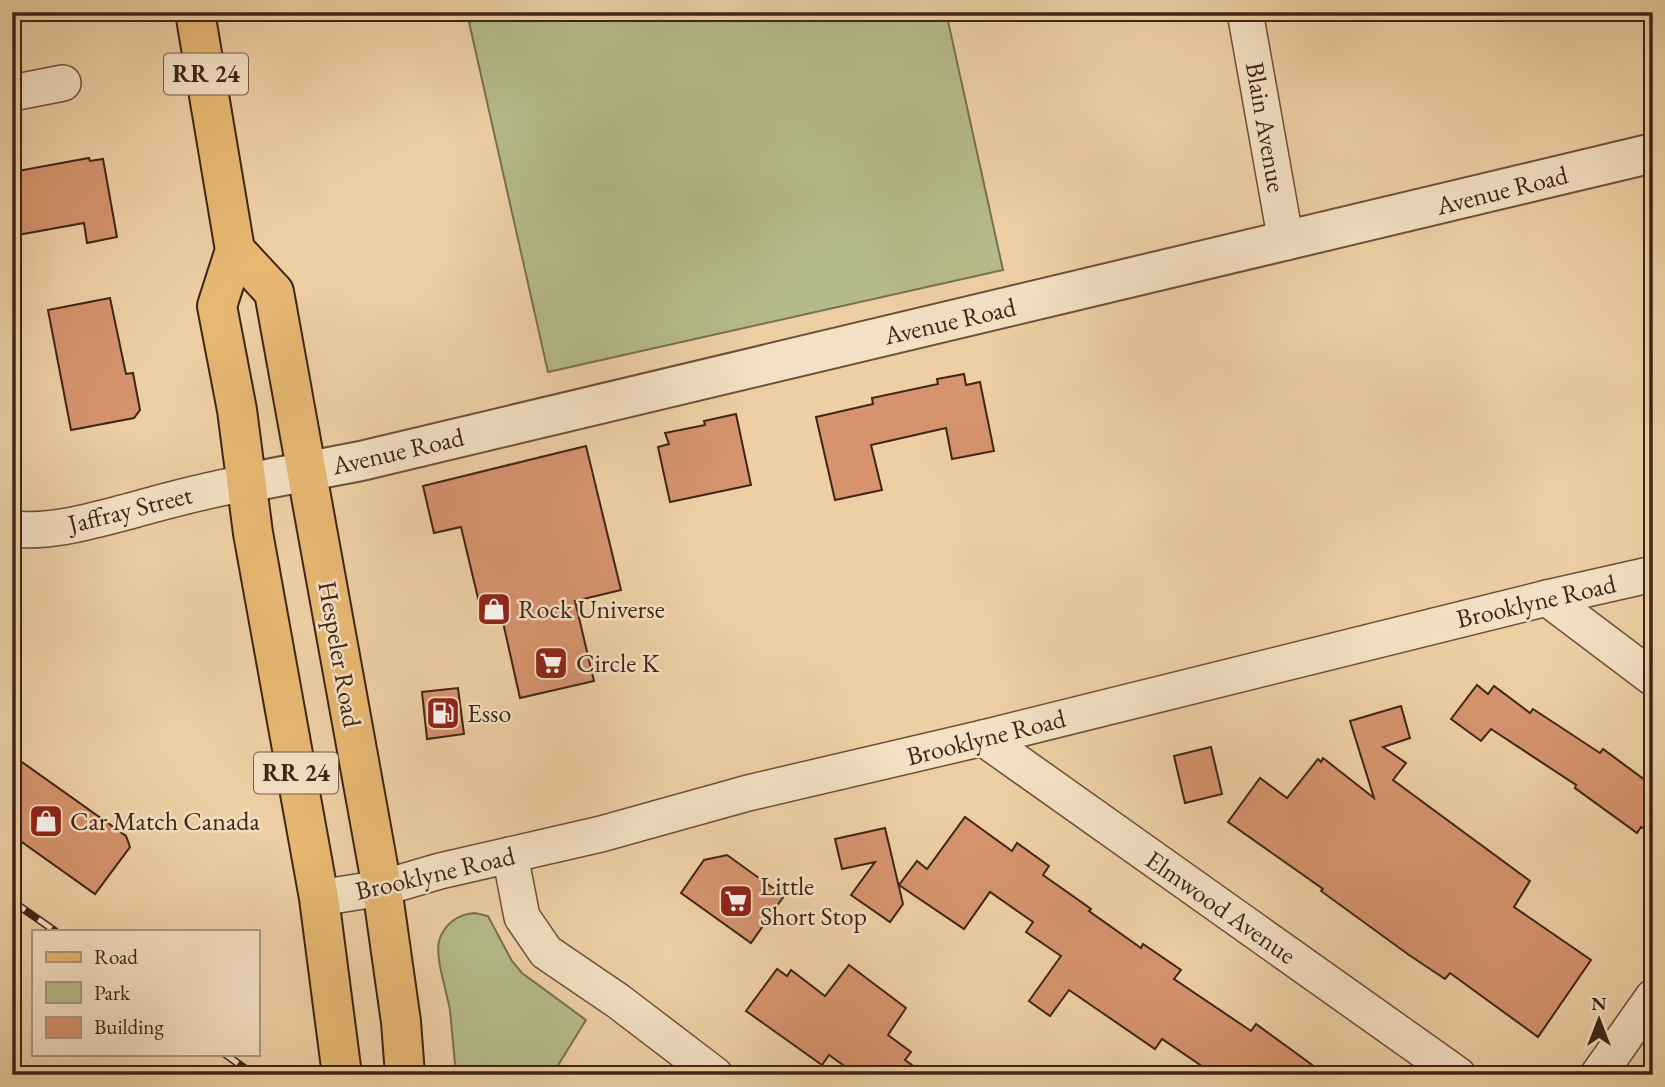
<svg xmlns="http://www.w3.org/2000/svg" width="1665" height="1087" font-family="'EB Garamond',serif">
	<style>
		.green { fill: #b5bb88; stroke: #7a704f; stroke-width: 2 }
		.building { fill: #d6936e; stroke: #3f2516; stroke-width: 2 }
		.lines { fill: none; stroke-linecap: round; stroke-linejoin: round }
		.minor-casing { stroke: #6b503a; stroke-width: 38 }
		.tertiary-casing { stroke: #6b503a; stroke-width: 42 }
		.primary-casing { stroke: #3f2516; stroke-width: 42 }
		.minor { stroke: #f4e0c4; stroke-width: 35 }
		.tertiary { stroke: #f4e0c4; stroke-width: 38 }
		.primary { stroke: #e7b872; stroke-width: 38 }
		.rail-casing { stroke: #3f2516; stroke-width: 8 }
		.rail { stroke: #f4e0c4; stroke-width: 5; stroke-dasharray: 16; stroke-linecap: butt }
		.labels { text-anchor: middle; stroke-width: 5; stroke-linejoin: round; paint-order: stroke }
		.shield { fill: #f4e0c4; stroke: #755d4a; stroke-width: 2 }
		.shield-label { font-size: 24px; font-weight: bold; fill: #3f2516 }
		.street-label { font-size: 26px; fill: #3f2516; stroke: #f4e0c4 }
		.poi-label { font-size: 26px; fill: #3f2516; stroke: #f4e0c4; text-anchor: start }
	</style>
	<rect width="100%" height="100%" fill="#eecfa4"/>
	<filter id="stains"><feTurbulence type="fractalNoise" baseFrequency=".00286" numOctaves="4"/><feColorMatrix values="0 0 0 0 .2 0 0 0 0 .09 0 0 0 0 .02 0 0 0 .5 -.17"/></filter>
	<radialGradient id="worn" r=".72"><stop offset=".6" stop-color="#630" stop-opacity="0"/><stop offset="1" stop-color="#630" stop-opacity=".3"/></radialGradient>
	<g class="green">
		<polygon points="513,12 946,12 1003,270 548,372 469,22"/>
		<path d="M475,913L488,916L512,961L522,973L586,1020L552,1075H456C454,1053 452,1032 450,1010C447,992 435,958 439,941C444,924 458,914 475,913Z"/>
	</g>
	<g class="building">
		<polygon points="89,158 90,161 103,159 117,237 87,243 84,223 12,236 12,172"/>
		<polygon points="110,298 126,374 133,373 140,410 134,418 71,430 48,310"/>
		<polygon points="964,374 966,385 980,382 994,451 952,459 946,428 871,445 882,490 835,500 816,417 873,404 872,398 938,384 937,379"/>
		<polygon points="736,414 751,485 670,502 658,447 669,444 665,433 705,425 704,421"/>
		<polygon points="586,446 621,590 575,601 594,681 520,698 502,618 484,623 461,527 434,533 423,486"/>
		<polygon points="1477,685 1488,694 1494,686 1530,713 1533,709 1600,753 1603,749 1653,786 1653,834 1641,827 1637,833 1575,788 1576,785 1491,729 1481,741 1451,719"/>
		<polygon points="458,688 464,734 427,739 422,692"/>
		<polygon points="1401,706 1410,738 1383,747 1406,763 1393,780 1530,881 1514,907 1591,960 1538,1037 1450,973 1445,979 1409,955 1321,891 1323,889 1228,822 1260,778 1287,798 1318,759 1321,762 1323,758 1374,798 1350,721"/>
		<polygon points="1211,747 1222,794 1185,803 1174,756"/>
		<polygon points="12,755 126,836 130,847 95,894 12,835"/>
		<polygon points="965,817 1012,851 1017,843 1049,866 1043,875 1091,909 1089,911 1141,948 1143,944 1181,970 1174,979 1251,1031 1256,1024 1326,1075 1215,1075 1162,1039 1155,1049 1069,990 1050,1016 1029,1001 1061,956 1026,932 1033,922 990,892 964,929 899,885 917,861 927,869"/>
		<polygon points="885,828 903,904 890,922 851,895 875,862 842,869 835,839"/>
		<polygon points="727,855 784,896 751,943 681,893 704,860"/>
		<polygon points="849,965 906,1008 888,1035 911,1052 905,1060 926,1075 857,1075 829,1055 822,1065 746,1011 777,969 787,976 791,970 825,996"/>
	</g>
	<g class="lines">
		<g class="minor-casing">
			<g id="minor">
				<polyline points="1245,12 1286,242"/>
				<polyline points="12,93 63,83"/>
				<path d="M12,529C52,533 91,521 130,511C169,500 207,490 246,483"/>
				<polyline points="1547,598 1653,678"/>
				<polyline points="983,738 1458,1075"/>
				<polyline points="510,855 522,917 546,952 618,1001 715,1075"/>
				<polyline points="319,898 382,888 440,871 601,834 748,793 983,738 1547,598 1653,574"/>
				<polyline points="1598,1075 1653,997"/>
			</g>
		</g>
		<g class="tertiary-casing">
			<polyline id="tertiary" points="246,483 361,461 1653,153"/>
		</g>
		<g class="primary-casing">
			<g id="primary">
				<polyline points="195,12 235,250 217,306 237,410 253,533 319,898 342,1075"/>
				<polyline points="235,250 274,292 382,888 401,1022 405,1075"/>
			</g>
		</g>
		<use href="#minor" class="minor"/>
		<use href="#tertiary" class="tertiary"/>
		<use href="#primary" class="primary"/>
		<g class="rail-casing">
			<g id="rail">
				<polyline points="12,901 55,931"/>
				<polyline points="225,1054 254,1075"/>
			</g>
		</g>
		<use href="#rail" class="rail"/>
	</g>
	<defs>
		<g id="shop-square" transform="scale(1.75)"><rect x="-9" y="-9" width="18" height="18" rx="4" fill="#8f2418" stroke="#f4e0c4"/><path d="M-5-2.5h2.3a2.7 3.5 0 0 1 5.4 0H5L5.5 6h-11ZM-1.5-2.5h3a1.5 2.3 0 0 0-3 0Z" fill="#fff"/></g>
		<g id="supermarket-square" transform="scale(1.75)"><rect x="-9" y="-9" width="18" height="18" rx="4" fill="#8f2418" stroke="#f4e0c4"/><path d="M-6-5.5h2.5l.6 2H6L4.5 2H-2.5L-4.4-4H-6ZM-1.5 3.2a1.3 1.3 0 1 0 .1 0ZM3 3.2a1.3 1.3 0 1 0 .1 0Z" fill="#fff"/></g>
		<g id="fuel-square" transform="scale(1.75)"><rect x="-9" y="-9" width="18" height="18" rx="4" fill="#8f2418" stroke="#f4e0c4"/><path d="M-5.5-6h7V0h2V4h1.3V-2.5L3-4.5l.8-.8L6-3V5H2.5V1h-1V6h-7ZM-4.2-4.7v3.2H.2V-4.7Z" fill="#fff"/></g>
	</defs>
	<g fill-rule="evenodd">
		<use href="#shop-square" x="494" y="609"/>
		<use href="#supermarket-square" x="551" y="663"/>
		<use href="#fuel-square" x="443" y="713"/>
		<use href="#shop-square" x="46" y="821"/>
		<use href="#supermarket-square" x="736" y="901"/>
	</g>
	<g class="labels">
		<g class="shield">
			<rect x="164" y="53.5" width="84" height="41" rx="5"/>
			<rect x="254" y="752.5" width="84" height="41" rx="5"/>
		</g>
		<g class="shield-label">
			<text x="206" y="82">RR 24</text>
			<text x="296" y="781">RR 24</text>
		</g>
		<g class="street-label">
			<text transform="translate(1266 127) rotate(80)" y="9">Blain Avenue</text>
			<text transform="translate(1502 190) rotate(-14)" y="9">Avenue Road</text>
			<text transform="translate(950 321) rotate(-13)" y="9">Avenue Road</text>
			<text transform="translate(398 451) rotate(-13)" y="9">Avenue Road</text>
			<text transform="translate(130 509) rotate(-14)" y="9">Jaffray Street</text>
			<text transform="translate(1536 601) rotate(-13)" y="9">Brooklyne Road</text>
			<text transform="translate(340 654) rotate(80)" y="9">Hespeler Road</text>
			<text transform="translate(986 737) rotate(-14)" y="9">Brooklyne Road</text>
			<text transform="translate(435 873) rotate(-13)" y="9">Brooklyne Road</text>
			<text transform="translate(1221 907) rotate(35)" y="9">Elmwood Avenue</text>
		</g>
		<g class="poi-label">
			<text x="518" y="618">Rock Universe</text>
			<text x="576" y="672">Circle K</text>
			<text x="467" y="722">Esso</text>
			<text x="70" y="830">Car Match Canada</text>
			<text x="760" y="895">Little<tspan x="760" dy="30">Short Stop</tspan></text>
		</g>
	</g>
	<rect width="1665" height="1087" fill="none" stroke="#eecfa4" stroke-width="42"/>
	<rect x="14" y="14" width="1637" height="1059" fill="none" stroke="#3f2516" stroke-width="3.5"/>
	<rect x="21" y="21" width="1623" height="1045" fill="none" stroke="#3f2516" stroke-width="2"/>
	<rect x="32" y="930" width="228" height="126" fill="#f4e0c4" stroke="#ac957e" stroke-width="2"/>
	<rect x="46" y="952" width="35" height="10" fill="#e7b872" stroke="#ac957e" stroke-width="2"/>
	<text x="94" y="964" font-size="21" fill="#3f2516">Road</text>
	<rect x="46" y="982" width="35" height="21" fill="#b5bb88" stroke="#ac957e" stroke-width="2"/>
	<text x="94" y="1000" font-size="21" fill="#3f2516">Park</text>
	<rect x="46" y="1017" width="35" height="21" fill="#d6936e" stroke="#ac957e" stroke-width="2"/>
	<text x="94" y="1034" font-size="21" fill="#3f2516">Building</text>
	<g transform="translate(1599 1020)" stroke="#f4e0c4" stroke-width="5" paint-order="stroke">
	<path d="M0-5L12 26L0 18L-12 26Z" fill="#3f2516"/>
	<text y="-10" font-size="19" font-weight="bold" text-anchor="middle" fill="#3f2516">N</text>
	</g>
	<rect width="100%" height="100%" filter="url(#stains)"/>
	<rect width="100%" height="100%" fill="url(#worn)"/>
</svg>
